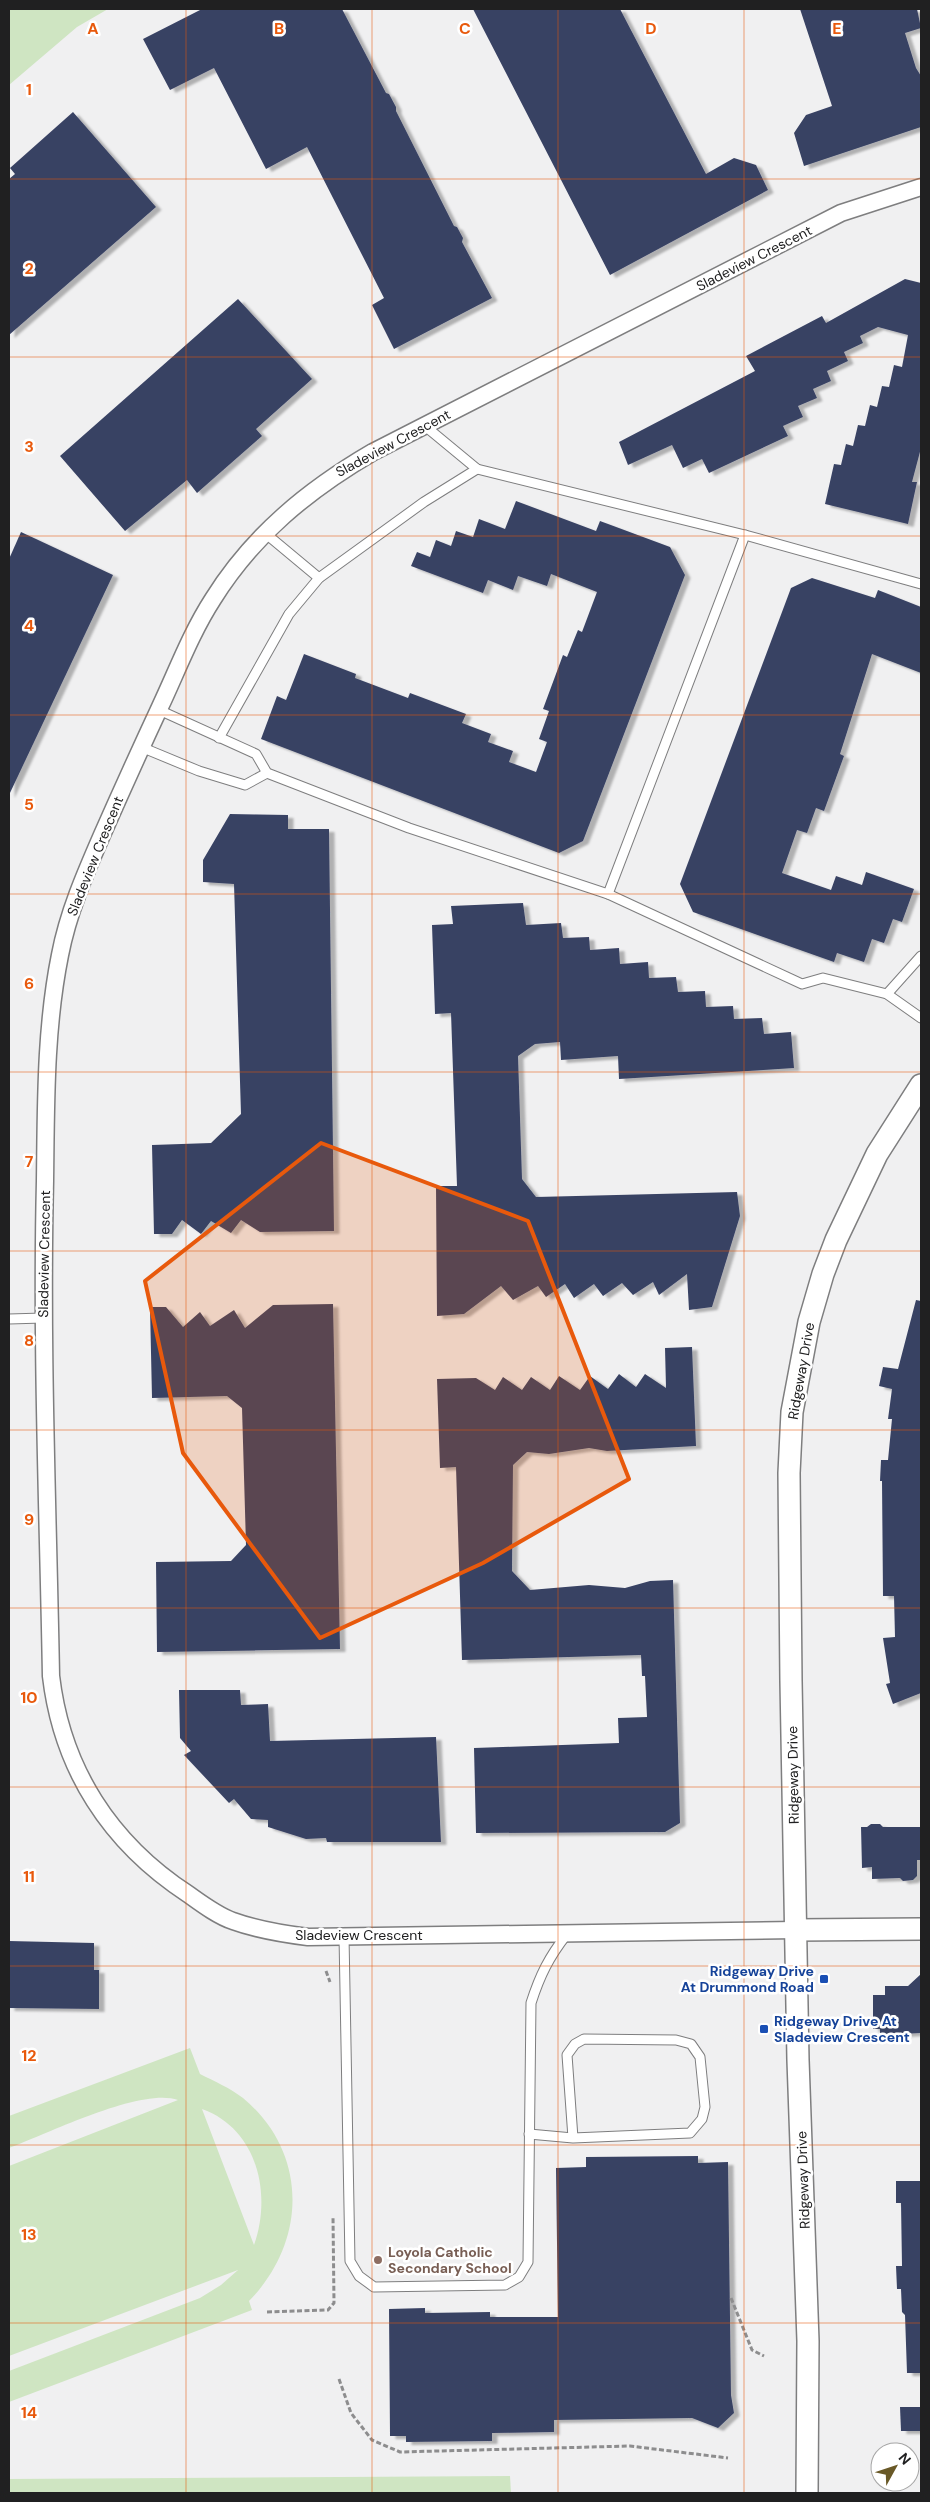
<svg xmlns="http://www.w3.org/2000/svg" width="930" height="2502" font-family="'DM Sans',sans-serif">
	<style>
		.green { fill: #cfe5c2; fill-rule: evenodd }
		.building { fill: #394264; filter: url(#shadow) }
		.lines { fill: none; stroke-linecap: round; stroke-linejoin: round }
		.service-casing { stroke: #7e7e7f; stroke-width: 11 }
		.minor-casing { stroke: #7e7e7f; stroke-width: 19 }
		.tertiary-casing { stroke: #7e7e7f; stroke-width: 24 }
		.path { stroke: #8d8d8e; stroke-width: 3; stroke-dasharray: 5 2.5; stroke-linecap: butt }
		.service { stroke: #fff; stroke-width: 9 }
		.minor { stroke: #fff; stroke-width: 16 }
		.tertiary { stroke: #fff; stroke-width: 21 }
		.marked { fill: #e8590c; fill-opacity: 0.2; stroke: #e8590c; stroke-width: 4; stroke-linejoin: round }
		.grid { fill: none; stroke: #e8590c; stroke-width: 1; stroke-opacity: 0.55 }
		.transit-dot { fill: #1a4fb4; stroke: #fff; stroke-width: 2 }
		.education-dot { fill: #8d6e63; stroke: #fff; stroke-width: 2 }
		.labels { text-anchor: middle; stroke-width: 5; stroke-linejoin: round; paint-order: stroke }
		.street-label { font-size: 14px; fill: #202021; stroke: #fff }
		.transit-label { font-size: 14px; font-weight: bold; fill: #164399; stroke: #fff; text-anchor: end }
		.education-label { font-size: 14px; font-weight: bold; fill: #785e54; stroke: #fff; text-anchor: start }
		.grid-label { font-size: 16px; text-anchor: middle; font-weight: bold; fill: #e8590c; stroke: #fff; stroke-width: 5; stroke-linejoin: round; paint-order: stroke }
	</style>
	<defs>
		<filter id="shadow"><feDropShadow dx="5.5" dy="3" stdDeviation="1" flood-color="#0004"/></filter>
	</defs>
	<rect width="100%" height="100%" fill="#f0f0f1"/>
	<g class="green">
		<polygon points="9,9 108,9 77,27 9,85"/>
		<path d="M190,2048L200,2074C214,2081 230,2088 243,2098C309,2153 307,2242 249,2301L252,2310L9,2402V2371L200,2298L221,2285L238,2270L9,2356V2166L178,2100C141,2087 47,2134 9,2148V2116ZM202,2109C258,2129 272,2195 254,2245Z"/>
		<polygon points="510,2476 511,2493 9,2493 9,2479"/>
	</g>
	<g class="building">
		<polygon points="202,9 342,9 386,93 389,94 396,107 396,111 454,226 457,227 463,238 462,242 492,298 394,349 372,305 384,298 307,147 266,169 214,68 170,90 143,39"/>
		<polygon points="473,9 620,9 706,174 734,158 756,165 768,190 610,275"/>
		<polygon points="800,9 917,9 921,28 905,33 916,68 921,76 921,127 804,166 794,133 806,115 832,106"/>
		<polygon points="73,112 156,207 9,335 9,179 15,174 10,168"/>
		<polygon points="905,279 921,283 921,448 912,482 917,482 908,524 825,504 834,464 841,465 846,444 853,446 858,425 865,426 870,405 877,407 882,386 889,387 894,365 902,367 908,335 878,327 860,336 863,343 844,352 848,361 827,371 831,381 813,389 817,398 798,406 803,417 783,426 788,436 709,473 702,459 683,468 672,445 628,465 619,442 755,371 746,356 822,316 826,323"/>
		<polygon points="238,299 312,379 256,429 262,436 197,493 187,480 125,531 60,456"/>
		<polygon points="516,501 596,531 600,521 670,547 685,575 583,841 559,853 261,739 277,696 286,700 304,654 356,674 355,678 408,698 410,693 466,714 462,723 491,734 488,742 513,751 509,762 536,772 547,742 539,739 549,711 543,709 563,655 567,657 578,630 582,632 597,592 551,574 547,586 518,576 513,590 488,580 483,593 411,566 417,552 430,557 436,540 451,546 456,531 473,537 479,519 505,529"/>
		<polygon points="21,532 113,575 9,795 9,559"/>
		<polygon points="812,578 875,598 878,590 921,607 921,673 872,654 840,754 844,756 824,811 816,808 807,833 797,830 782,873 831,890 836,876 862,885 866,872 914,889 902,922 893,919 884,943 872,939 864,962 837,953 834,962 693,912 680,884 791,588"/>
		<polygon points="230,814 288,815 288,829 329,829 334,1231 260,1232 241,1220 231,1233 211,1221 201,1234 182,1220 172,1234 154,1234 152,1145 211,1143 241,1114 234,884 203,882 203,860"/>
		<polygon points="523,903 526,925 561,923 563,938 589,937 590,950 619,948 620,964 648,962 649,978 676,977 678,992 705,991 706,1007 733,1006 734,1019 762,1018 764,1034 791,1032 794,1068 619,1079 618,1056 561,1060 560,1042 535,1044 518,1056 522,1179 536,1197 737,1192 740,1216 712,1307 689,1310 687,1274 659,1295 653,1282 633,1295 622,1283 603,1296 594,1284 574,1298 565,1284 546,1297 538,1286 513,1300 501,1286 464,1314 437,1316 436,1186 457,1186 451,1013 435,1014 432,925 453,924 451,906"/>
		<polygon points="916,1300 921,1301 921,1693 893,1704 886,1684 890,1683 883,1638 895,1637 894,1596 883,1596 882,1481 880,1481 881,1460 888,1460 892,1419 888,1419 892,1389 879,1386 883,1367 898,1369"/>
		<polygon points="333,1304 340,1649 157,1652 156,1562 231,1561 246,1545 242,1408 227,1396 152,1398 150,1307 166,1307 183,1327 200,1312 210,1326 234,1310 245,1328 273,1305"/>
		<polygon points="692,1347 696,1446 607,1451 589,1448 549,1454 527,1452 513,1465 512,1571 530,1590 589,1585 625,1588 650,1581 673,1580 680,1823 665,1832 476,1833 474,1748 619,1743 618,1718 647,1717 645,1676 642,1676 641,1655 462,1660 456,1467 440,1468 437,1379 476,1378 495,1390 503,1377 522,1390 531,1377 550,1390 559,1376 580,1390 590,1376 608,1389 619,1374 636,1387 645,1374 666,1388 665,1348"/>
		<polygon points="179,1690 240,1690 241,1705 268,1704 270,1741 436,1737 441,1842 327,1842 326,1838 306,1839 268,1827 268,1820 251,1819 234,1799 229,1803 184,1755 191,1751 180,1738"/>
		<polygon points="871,1824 880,1824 883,1827 921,1827 921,1860 917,1860 917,1876 913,1880 903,1881 900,1878 872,1879 872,1867 862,1868 861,1827 867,1827"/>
		<polygon points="9,1941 94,1943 94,1970 99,1970 99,2009 9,2008"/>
		<polygon points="921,1974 921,2033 880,2035 880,2029 873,2029 873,1995 885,1995 885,1986 908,1986"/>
		<polygon points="698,2156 698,2163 728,2162 731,2395 734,2413 718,2428 692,2418 554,2420 554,2432 492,2433 492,2441 406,2442 406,2436 390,2436 389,2309 425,2308 425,2313 490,2312 490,2317 558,2317 556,2168 586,2167 586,2157"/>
		<polygon points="896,2181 921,2181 921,2373 907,2373 905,2315 902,2312 901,2289 897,2289 896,2266 902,2266 901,2203 896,2203"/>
		<polygon points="900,2407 921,2407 921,2431 901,2431"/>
	</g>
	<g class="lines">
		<g class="service-casing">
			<g id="service">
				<polyline points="425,426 477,469 745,535 921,584"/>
				<polyline points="265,533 319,578"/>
				<polyline points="745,535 608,894 802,984 823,978 887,994 921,1018"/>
				<polyline points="159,710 256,754 267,773 409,828 608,894"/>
				<polyline points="219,738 289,614 319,578 424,502 477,469"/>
				<polyline points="141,747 199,771 245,785 267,773"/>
				<polyline points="887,994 921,956"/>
				<polyline points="9,1319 43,1318"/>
				<path d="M344,1936L350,2261L359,2276L374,2287L505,2285L519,2277L528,2262L531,2003C540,1975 549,1957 567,1934"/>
				<polyline points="529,2134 573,2138 690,2133 702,2119 705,2107 700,2057 691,2044 676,2040 584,2039 575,2044 567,2055 573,2138"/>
			</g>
		</g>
		<g class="minor-casing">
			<path id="minor" d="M796,1930L308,1937C283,1934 258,1930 233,1921C218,1916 202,1904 188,1894C110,1843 62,1769 51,1676C48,1511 41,1347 45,1181C46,1106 45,1029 60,955C68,913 85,874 102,835C121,792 140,750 160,707C177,671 191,633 213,599C253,535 308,490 373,452L841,213L921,187"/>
		</g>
		<g class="tertiary-casing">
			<g id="tertiary">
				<polyline points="796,1930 921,1929"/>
				<polyline points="807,2493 808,2341 798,2060 791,1681 789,1473 792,1412 809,1322 823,1274 836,1240 877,1154 921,1085"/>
			</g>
		</g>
		<g class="path">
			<polyline points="326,1971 330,1982"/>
			<polyline points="731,2298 752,2350 764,2356"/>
			<polyline points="267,2312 328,2310 334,2303 333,2216"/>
			<polyline points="339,2379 351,2413 372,2440 400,2452 630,2446 728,2458"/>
		</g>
		<use href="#service" class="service"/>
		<use href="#minor" class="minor"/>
		<use href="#tertiary" class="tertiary"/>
	</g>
	<path class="marked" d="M321,1143L528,1221L629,1479L483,1563L320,1638L183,1453L145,1281Z"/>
	<path class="grid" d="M186,9V2493M372,9V2493M558,9V2493M744,9V2493M9,179H921M9,357H921M9,536H921M9,715H921M9,894H921M9,1072H921M9,1251H921M9,1430H921M9,1608H921M9,1787H921M9,1966H921M9,2145H921M9,2323H921"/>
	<g class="transit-dot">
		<rect x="819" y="1974" width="10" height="10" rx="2.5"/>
		<rect x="759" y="2024" width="10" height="10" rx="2.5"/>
	</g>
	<circle class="education-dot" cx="378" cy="2260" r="5"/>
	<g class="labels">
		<g class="street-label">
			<text transform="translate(754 258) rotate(-27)" y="5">Sladeview Crescent</text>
			<text transform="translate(393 443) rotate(-28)" y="5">Sladeview Crescent</text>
			<text transform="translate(95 856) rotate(-68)" y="5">Sladeview Crescent</text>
			<text transform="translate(44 1254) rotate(-89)" y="5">Sladeview Crescent</text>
			<text transform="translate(801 1371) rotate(-80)" y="5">Ridgeway Drive</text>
			<text transform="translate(793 1775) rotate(-91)" y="5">Ridgeway Drive</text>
			<text x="359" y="1940">Sladeview Crescent</text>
			<text transform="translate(803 2180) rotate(-92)" y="5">Ridgeway Drive</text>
		</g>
		<g class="transit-label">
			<text x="814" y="1976">Ridgeway Drive<tspan x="814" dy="16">At Drummond Road</tspan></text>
			<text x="774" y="2026" text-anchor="start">Ridgeway Drive At<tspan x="774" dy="16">Sladeview Crescent</tspan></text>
		</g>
		<g class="education-label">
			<text x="388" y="2257">Loyola Catholic<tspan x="388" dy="16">Secondary School</tspan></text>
		</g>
	</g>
	<g class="grid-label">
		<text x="93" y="34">A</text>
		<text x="279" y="34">B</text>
		<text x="465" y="34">C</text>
		<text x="651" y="34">D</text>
		<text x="837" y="34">E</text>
		<text x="29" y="95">1</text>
		<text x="29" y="274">2</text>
		<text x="29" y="452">3</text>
		<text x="29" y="631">4</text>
		<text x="29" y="810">5</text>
		<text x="29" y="989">6</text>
		<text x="29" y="1167">7</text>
		<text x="29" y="1346">8</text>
		<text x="29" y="1525">9</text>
		<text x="29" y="1703">10</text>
		<text x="29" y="1882">11</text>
		<text x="29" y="2061">12</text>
		<text x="29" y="2240">13</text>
		<text x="29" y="2418">14</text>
	</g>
	<rect width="930" height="2502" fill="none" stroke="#202021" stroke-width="20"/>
	<g transform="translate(895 2467) rotate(50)"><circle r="24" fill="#ffffff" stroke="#a6a6a6"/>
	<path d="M0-4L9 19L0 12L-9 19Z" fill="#695927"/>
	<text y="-8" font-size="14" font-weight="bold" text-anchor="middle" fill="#202021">N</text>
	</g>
</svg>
